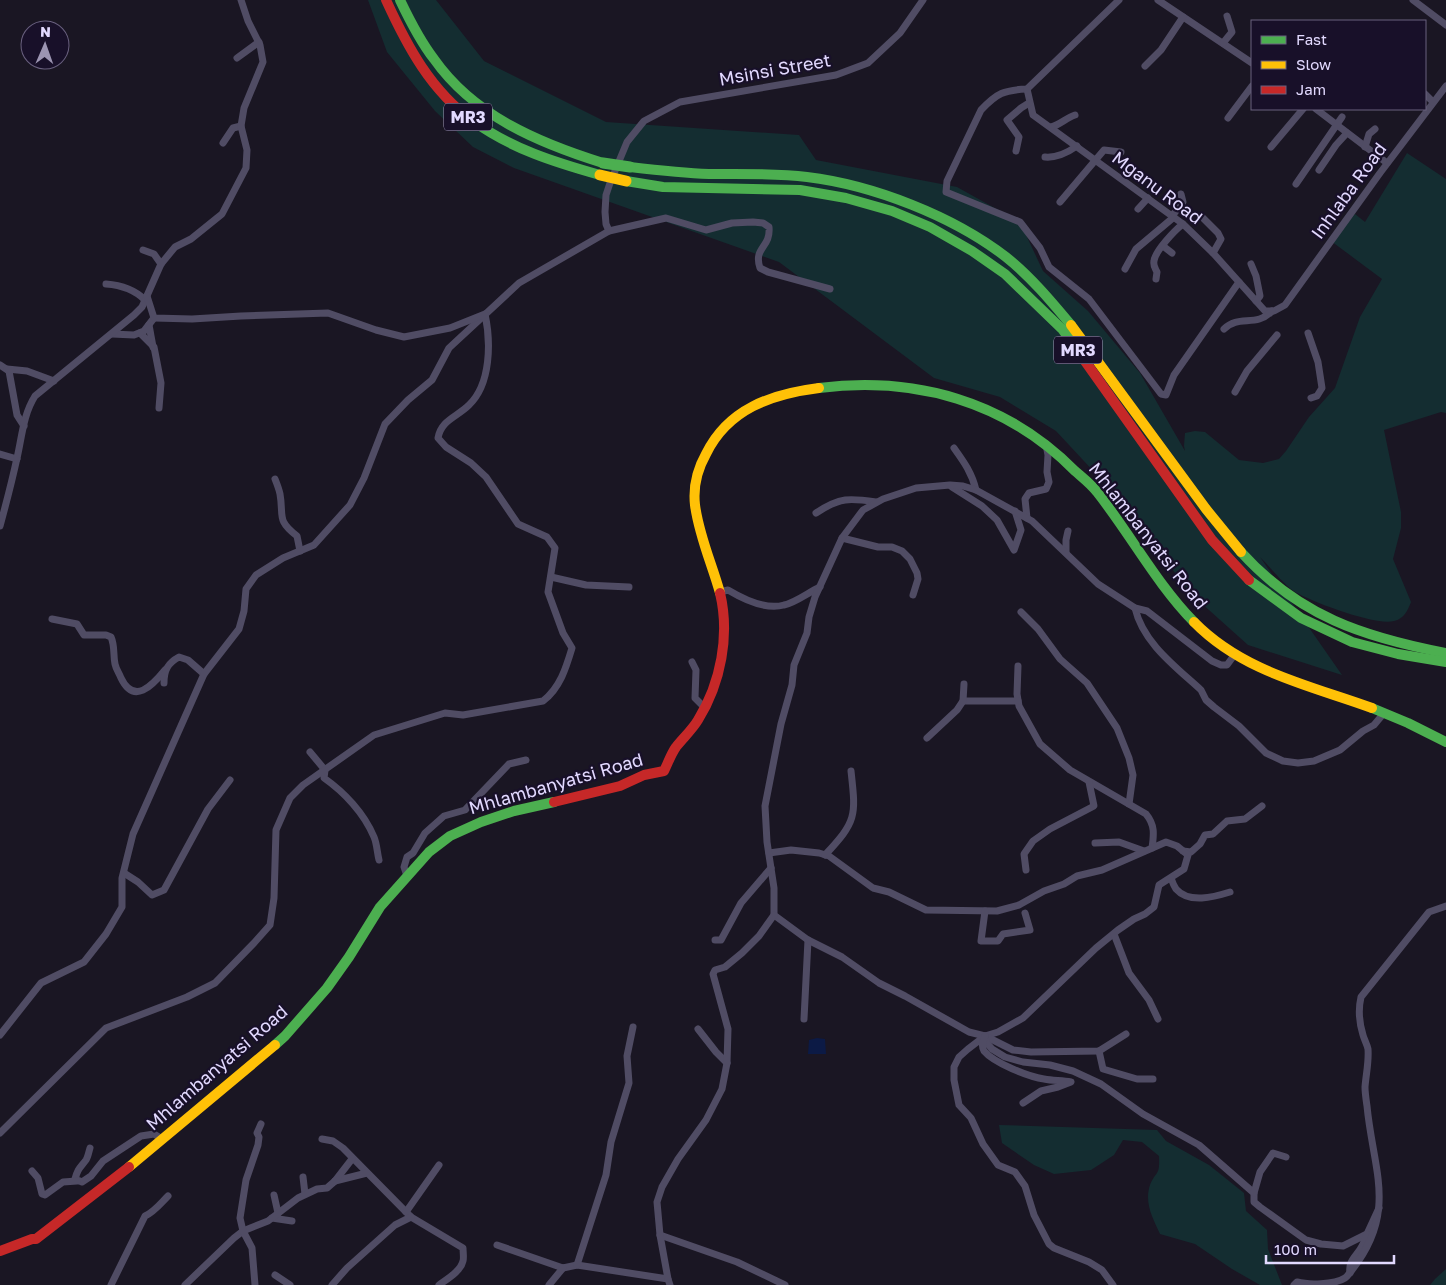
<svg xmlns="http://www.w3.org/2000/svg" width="1446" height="1285" font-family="'Golos Text',sans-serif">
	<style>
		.green { fill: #142d31 }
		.water { fill: #0c1a45 }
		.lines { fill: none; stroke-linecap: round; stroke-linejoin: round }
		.street { stroke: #504c64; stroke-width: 7 }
		.fast { stroke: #4caf50; stroke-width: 10 }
		.slow { stroke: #ffc107; stroke-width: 10 }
		.jam { stroke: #c62828; stroke-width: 10 }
		.fast-bridge { stroke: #4caf50; stroke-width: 11 }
		.slow-bridge { stroke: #ffc107; stroke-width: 11 }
		.labels { text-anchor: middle; stroke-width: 4.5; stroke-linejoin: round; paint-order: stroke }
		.shield { fill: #181029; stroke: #a59dbf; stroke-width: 1 }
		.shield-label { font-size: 16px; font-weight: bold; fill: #e2d9ff }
		.street-label { font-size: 18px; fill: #e2d9ff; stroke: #181029 }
	</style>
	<rect width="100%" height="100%" fill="#1a1623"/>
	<g class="green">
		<path d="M368,0H436L484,61L606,122L799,135L816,160L957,187L1020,222L1043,271L1088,311L1140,373L1185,451L1184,446L1185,433L1195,431L1205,432L1239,460L1263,463L1279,459L1286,451L1309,417L1335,388L1360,317L1382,279L1331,241L1355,214L1365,222L1407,153L1446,179V413L1441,412L1384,430L1401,512V528L1393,559L1411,602C1408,610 1404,619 1394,621C1375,626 1313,602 1295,592C1285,586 1269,566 1260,557L1342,675L1248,645L1190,593L1123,503L1056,431L1000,397L934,378L779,262L514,168L473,147L435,111L387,52Z"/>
		<path d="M999,1125L1157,1130L1166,1141L1209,1165L1244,1193L1246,1211L1267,1230L1268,1249L1282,1285H1260L1232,1269L1195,1244L1160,1234C1153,1219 1144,1203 1150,1185C1156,1170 1160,1177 1159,1156L1142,1142L1123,1140L1114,1155L1091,1170L1054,1174L1034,1165L1002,1143Z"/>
		<polygon points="1446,1269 1446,1285 1430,1285 1435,1279"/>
	</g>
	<polygon class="water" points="817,1038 825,1039 826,1054 808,1054 809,1040"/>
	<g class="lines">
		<g class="street">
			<path d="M1119,0L1027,89C1004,90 997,93 981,110L947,181L946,192L1020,222L1040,248L1049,267L1089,299L1161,394L1166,395L1174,375L1239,282"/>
			<polyline points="1158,0 1252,63"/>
			<polyline points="1413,0 1446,25"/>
			<polyline points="1223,43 1232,32 1227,16"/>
			<polyline points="237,58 259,42"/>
			<polyline points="1145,66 1161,50 1183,17"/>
			<polyline points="1027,89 1033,115 1183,224 1213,253 1265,311 1274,311 1285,305 1380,173 1446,86"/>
			<polyline points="1425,94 1433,102"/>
			<polyline points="1316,109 1387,163"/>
			<polyline points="1228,118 1252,86"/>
			<path d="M1051,127C1060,125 1066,118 1075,115"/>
			<polyline points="223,143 233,128 241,126"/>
			<polyline points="1271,147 1303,109"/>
			<polyline points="1365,147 1369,134 1375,129"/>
			<polyline points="1016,151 1019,137 1007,120 1021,108 1029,103"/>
			<path d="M1045,157C1056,158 1067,153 1077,146"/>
			<polyline points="1319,170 1336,145 1347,133"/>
			<polyline points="1296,184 1342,117"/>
			<polyline points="1060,202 1104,150 1121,152"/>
			<polyline points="1138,209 1148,198"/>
			<polyline points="1172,216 1183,202 1181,194"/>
			<polyline points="1201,216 1218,233 1221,239 1213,253"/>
			<polyline points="609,231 606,224 605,212 606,195 610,183 627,142 644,121 680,102 836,75 868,63 900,33 923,0"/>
			<polyline points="1163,246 1172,253"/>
			<polyline points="143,250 154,254 161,264"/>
			<polyline points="1251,264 1256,276 1260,296 1256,301"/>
			<polyline points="1125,269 1136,249 1174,217"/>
			<path d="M1156,279L1157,272C1155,268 1153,266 1154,261C1155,251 1175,230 1183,224"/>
			<path d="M106,284C120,285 135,290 145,300"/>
			<polyline points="149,325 153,347"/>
			<path d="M1224,329C1239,314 1256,328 1272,311"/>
			<polyline points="140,333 154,347 161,383 159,408"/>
			<polyline points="1308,333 1318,362 1322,388 1317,396 1311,398"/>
			<polyline points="112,334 134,335 144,331 154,318"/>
			<polyline points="0,365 9,371 17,415 24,426"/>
			<polyline points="7,369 27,371 54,381"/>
			<polyline points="1235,392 1247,371 1277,335"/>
			<path d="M954,448C964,462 972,473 976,490"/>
			<polyline points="0,454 17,459"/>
			<path d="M275,479C277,484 279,489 280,494C284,516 276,520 297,536L300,551"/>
			<polyline points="952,487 982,506 997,520 1014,550 1021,530 1015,511"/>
			<path d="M816,513C840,497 850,498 876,502"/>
			<polyline points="1027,518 1025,499 1029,493 1046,489 1049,482 1047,472 1048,455 1046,444"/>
			<path d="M0,526C6,504 12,481 17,458C22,437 23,415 35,396L134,315L142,307L161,264L175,247L191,239L222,214L246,168L247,150L241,126L244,108L263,62L260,45L248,21L241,0"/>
			<polyline points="842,538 878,547 892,547 902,551 910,559 917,573 918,579 913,595"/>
			<polyline points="1066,552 1066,540 1068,531"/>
			<polyline points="551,577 586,585 629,587"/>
			<path d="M720,592L728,590C743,599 766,610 784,605C795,603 809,592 820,587"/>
			<path d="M1135,608C1143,643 1176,667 1201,690L1206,700L1214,707L1239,726L1266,753L1283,761L1298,763L1314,761L1340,750L1363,731L1374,725L1384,713"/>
			<polyline points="1021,612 1038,629 1060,659 1087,683 1117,728 1129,758 1133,775 1129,804"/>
			<path d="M52,619L77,624L84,635H106L111,637C115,646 113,654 115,664C116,669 119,673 121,678C134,705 152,686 165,670"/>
			<polyline points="692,662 696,670 695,698 705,708"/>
			<path d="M1018,666L1017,694L1019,706L1040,744L1070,770L1146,814C1155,825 1154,834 1152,848"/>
			<path d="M164,683C164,670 168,663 179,657L188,660L204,674"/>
			<polyline points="963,701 1018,701"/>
			<polyline points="927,738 957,710 963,701 964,684"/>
			<path d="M310,752L325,770L324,778C344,792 364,813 374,837C377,844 377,852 379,860"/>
			<polyline points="1095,843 1119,842 1144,851"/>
			<polyline points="1183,851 1191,852 1200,844 1205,835 1213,834 1227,821 1245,819 1262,806"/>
			<polyline points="769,853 791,850 819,853 829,856 873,888 889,892 926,910 997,911 1019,905 1044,891 1064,884 1077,876 1102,870 1166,842 1177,846 1188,855 1184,869 1159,885 1154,907 1145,914 1134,919 1118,930 1096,948 1023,1018 998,1032 985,1036 968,1049 959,1057 954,1067 954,1080 959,1105 971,1118 983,1144 998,1165 1015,1172 1025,1186 1034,1215 1049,1244 1054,1248 1089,1262 1102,1270 1113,1285"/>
			<path d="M825,855C857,821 856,816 851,771"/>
			<polyline points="1026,870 1024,854 1033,841 1050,829 1094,806 1089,782"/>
			<polyline points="124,873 138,882 152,895 164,890 208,809 230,780"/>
			<polyline points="407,876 404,867 407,857 413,853 425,833 444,816 465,810 509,764 526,760"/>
			<path d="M1171,878C1172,881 1174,886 1176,889C1189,904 1214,897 1230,892"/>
			<polyline points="985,911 981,941 998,941 1003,934 1030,930 1025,913"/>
			<polyline points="1114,934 1129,973 1149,1000 1158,1019"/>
			<polyline points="715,940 721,940 741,903 771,868"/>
			<polyline points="804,1019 808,940"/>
			<polyline points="698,1029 716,1052 727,1063"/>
			<polyline points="1126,1034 1099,1051 1031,1052 1013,1050 985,1036 969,1032 905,996 879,983 842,957 808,940 774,915 774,888 767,842 765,806 781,724 792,685 794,665 807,633 809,617 815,597 842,538 863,510 883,499 916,488 950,485 963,486 976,490 1032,521 1098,584 1135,608 1147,611 1212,661 1221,665 1227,665 1235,654"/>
			<path d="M0,1035L41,983L84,962L106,934L122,907V878L133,834L204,674L239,629L244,611L246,589L256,575L283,558L314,545L350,505L364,478L385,424L408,400L432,380L449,348L519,283L609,231L666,218L706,230L732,223L753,222L763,223L769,227C771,248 753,247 760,268L768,272L830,289"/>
			<polyline points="985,1036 986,1042 992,1049 1005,1057 1023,1062 1050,1065 1073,1071 1101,1084 1143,1114 1199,1145 1254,1193 1254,1202 1260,1207 1306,1240 1321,1244 1343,1246 1367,1234 1379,1208"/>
			<path d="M985,1036C983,1041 981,1046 984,1051C994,1063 1029,1077 1044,1079C1054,1081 1062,1080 1071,1082L1058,1087L1041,1091L1023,1103"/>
			<polyline points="1099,1051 1103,1069 1137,1079 1153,1079"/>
			<path d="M0,1133L106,1028L187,997L215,983L254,943L270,925L274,898L276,830L290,798L303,785L374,735L445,713L463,715L543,701C560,688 566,668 572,648L563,633L548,592L555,548L547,537L518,524L486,477L471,463L446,447L438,438C441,420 457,417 469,405C491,384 491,342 485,314L450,328L404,337L376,330L328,313L241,316L192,319L154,318L147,296"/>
			<path d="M322,1139L333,1141L343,1148L411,1217L463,1248C463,1252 464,1258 463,1261C461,1271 447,1279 439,1285"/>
			<path d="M90,1148C89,1151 88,1157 86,1160C80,1168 78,1168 75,1179L82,1182L91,1176L103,1161L141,1136L154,1134L162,1139"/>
			<polyline points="32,1171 38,1178 42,1194 45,1195 63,1182 77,1181"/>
			<polyline points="303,1177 305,1194"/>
			<polyline points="335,1181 367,1173"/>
			<polyline points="1254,1193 1260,1172 1273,1153 1286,1157"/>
			<polyline points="274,1195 278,1213"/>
			<polyline points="406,1212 439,1165"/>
			<polyline points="272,1218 292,1221"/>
			<polyline points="660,1235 737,1262 785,1285"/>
			<polyline points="497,1245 563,1268 577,1265 668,1279 670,1285"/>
			<polyline points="577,1265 606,1175 611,1142 629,1083 627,1056 633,1027"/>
			<path d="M1350,1273C1348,1260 1357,1256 1362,1246C1364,1243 1365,1238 1367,1234"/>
			<polyline points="275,1275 290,1285"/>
			<polyline points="668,1279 660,1235 657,1202 662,1187 678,1159 706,1120 722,1089 727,1063 728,1029 713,974 715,970 725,967 742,953 759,936 774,915"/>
			<path d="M111,1285L145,1216C154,1212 161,1203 168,1196"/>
			<polyline points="185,1285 234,1238 243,1231 268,1221 298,1198 317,1189 327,1188 335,1181 352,1159"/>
			<polyline points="255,1285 252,1248 243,1231 240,1218 246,1180 258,1145 259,1137 257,1133 261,1124"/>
			<polyline points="332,1285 347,1268 395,1225 411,1217"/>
			<polyline points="549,1285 563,1268"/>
			<path d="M1294,1285L1297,1282C1308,1285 1334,1285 1345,1278C1348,1276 1350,1272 1352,1270C1398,1211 1373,1170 1367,1106C1366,1099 1365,1093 1365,1087C1366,1074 1369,1062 1368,1049C1367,1044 1364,1039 1363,1035C1359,1022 1358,1010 1361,997L1429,912L1446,906"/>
		</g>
		<g class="fast">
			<path d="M400,0C410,21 420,41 434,59C474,116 539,143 603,163"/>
			<path d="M473,121C512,149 554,162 600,175"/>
			<path d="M630,167C656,170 683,173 709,174C742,174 775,173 807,177C873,185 953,216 1006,257C1030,276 1051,301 1071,325"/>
			<polyline points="626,181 663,187 800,190 846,198 892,211 930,227 972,251 1005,274 1063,330 1075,347"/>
			<path d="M819,388C915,376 1006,401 1075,471C1083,478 1091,484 1097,492C1131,535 1156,583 1194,622"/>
			<path d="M1241,552C1299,616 1363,637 1446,653"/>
			<polyline points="1249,580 1301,618 1352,642 1398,654 1446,662"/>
			<polyline points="1372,708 1408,723 1446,742"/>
			<polyline points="275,1045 285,1036 327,988 349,957 380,907 429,852 450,836 481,822 514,811 554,802"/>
		</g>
		<g class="slow">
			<polyline points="1071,325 1206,509 1241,552"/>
			<path d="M720,593C712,564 699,536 695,505C693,487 697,470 706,454C728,409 771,394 819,388"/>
			<path d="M1194,622C1243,672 1309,685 1372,708"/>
			<polyline points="129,1167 275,1045"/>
		</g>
		<g class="jam">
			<path d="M386,0C407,46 431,91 473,121"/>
			<polyline points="1075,347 1212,540 1249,580"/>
			<path d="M554,802L620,786L644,775L664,771C668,763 671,754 676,747C683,738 692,730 698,720C721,683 730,635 720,593"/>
			<polyline points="0,1251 32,1239 36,1239 129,1167"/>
		</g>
		<polyline class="fast-bridge" points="603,163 630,167"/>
		<polyline class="slow-bridge" points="600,175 626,181"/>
	</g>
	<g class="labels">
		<g class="shield">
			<rect x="444" y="103.5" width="48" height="27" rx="4"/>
			<rect x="1054" y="336.5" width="48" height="27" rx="4"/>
		</g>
		<g class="shield-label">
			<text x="468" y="123">MR3</text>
			<text x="1078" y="356">MR3</text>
		</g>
		<g class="street-label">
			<text transform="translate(775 70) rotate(-10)" y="6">Msinsi Street</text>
			<text transform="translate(1157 188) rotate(37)" y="6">Mganu Road</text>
			<text transform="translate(1349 191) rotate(-54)" y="6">Inhlaba Road</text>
			<text transform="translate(1148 536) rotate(52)" y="6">Mhlambanyatsi Road</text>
			<text transform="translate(556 784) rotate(-16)" y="6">Mhlambanyatsi Road</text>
			<text transform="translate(217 1068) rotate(-41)" y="6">Mhlambanyatsi Road</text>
		</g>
	</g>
	<rect x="1251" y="20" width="175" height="90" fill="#181029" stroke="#69607f"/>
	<rect x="1261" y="36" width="25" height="8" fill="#4caf50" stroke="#69607f"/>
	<text x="1296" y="45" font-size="15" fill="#e2d9ff">Fast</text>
	<rect x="1261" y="61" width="25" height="8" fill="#ffc107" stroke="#69607f"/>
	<text x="1296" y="70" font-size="15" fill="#e2d9ff">Slow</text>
	<rect x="1261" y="86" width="25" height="8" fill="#c62828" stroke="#69607f"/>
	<text x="1296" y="95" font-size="15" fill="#e2d9ff">Jam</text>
	<g transform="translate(45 45) rotate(2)"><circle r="24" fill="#181029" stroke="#69607f"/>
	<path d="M0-4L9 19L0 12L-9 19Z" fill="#9c95b2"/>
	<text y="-8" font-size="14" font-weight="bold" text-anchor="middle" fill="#e2d9ff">N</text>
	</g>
	<path d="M1266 1255v8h128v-8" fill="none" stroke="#e2d9ff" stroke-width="2.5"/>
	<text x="1274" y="1255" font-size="15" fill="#e2d9ff" stroke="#181029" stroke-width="4" paint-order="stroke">100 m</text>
</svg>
